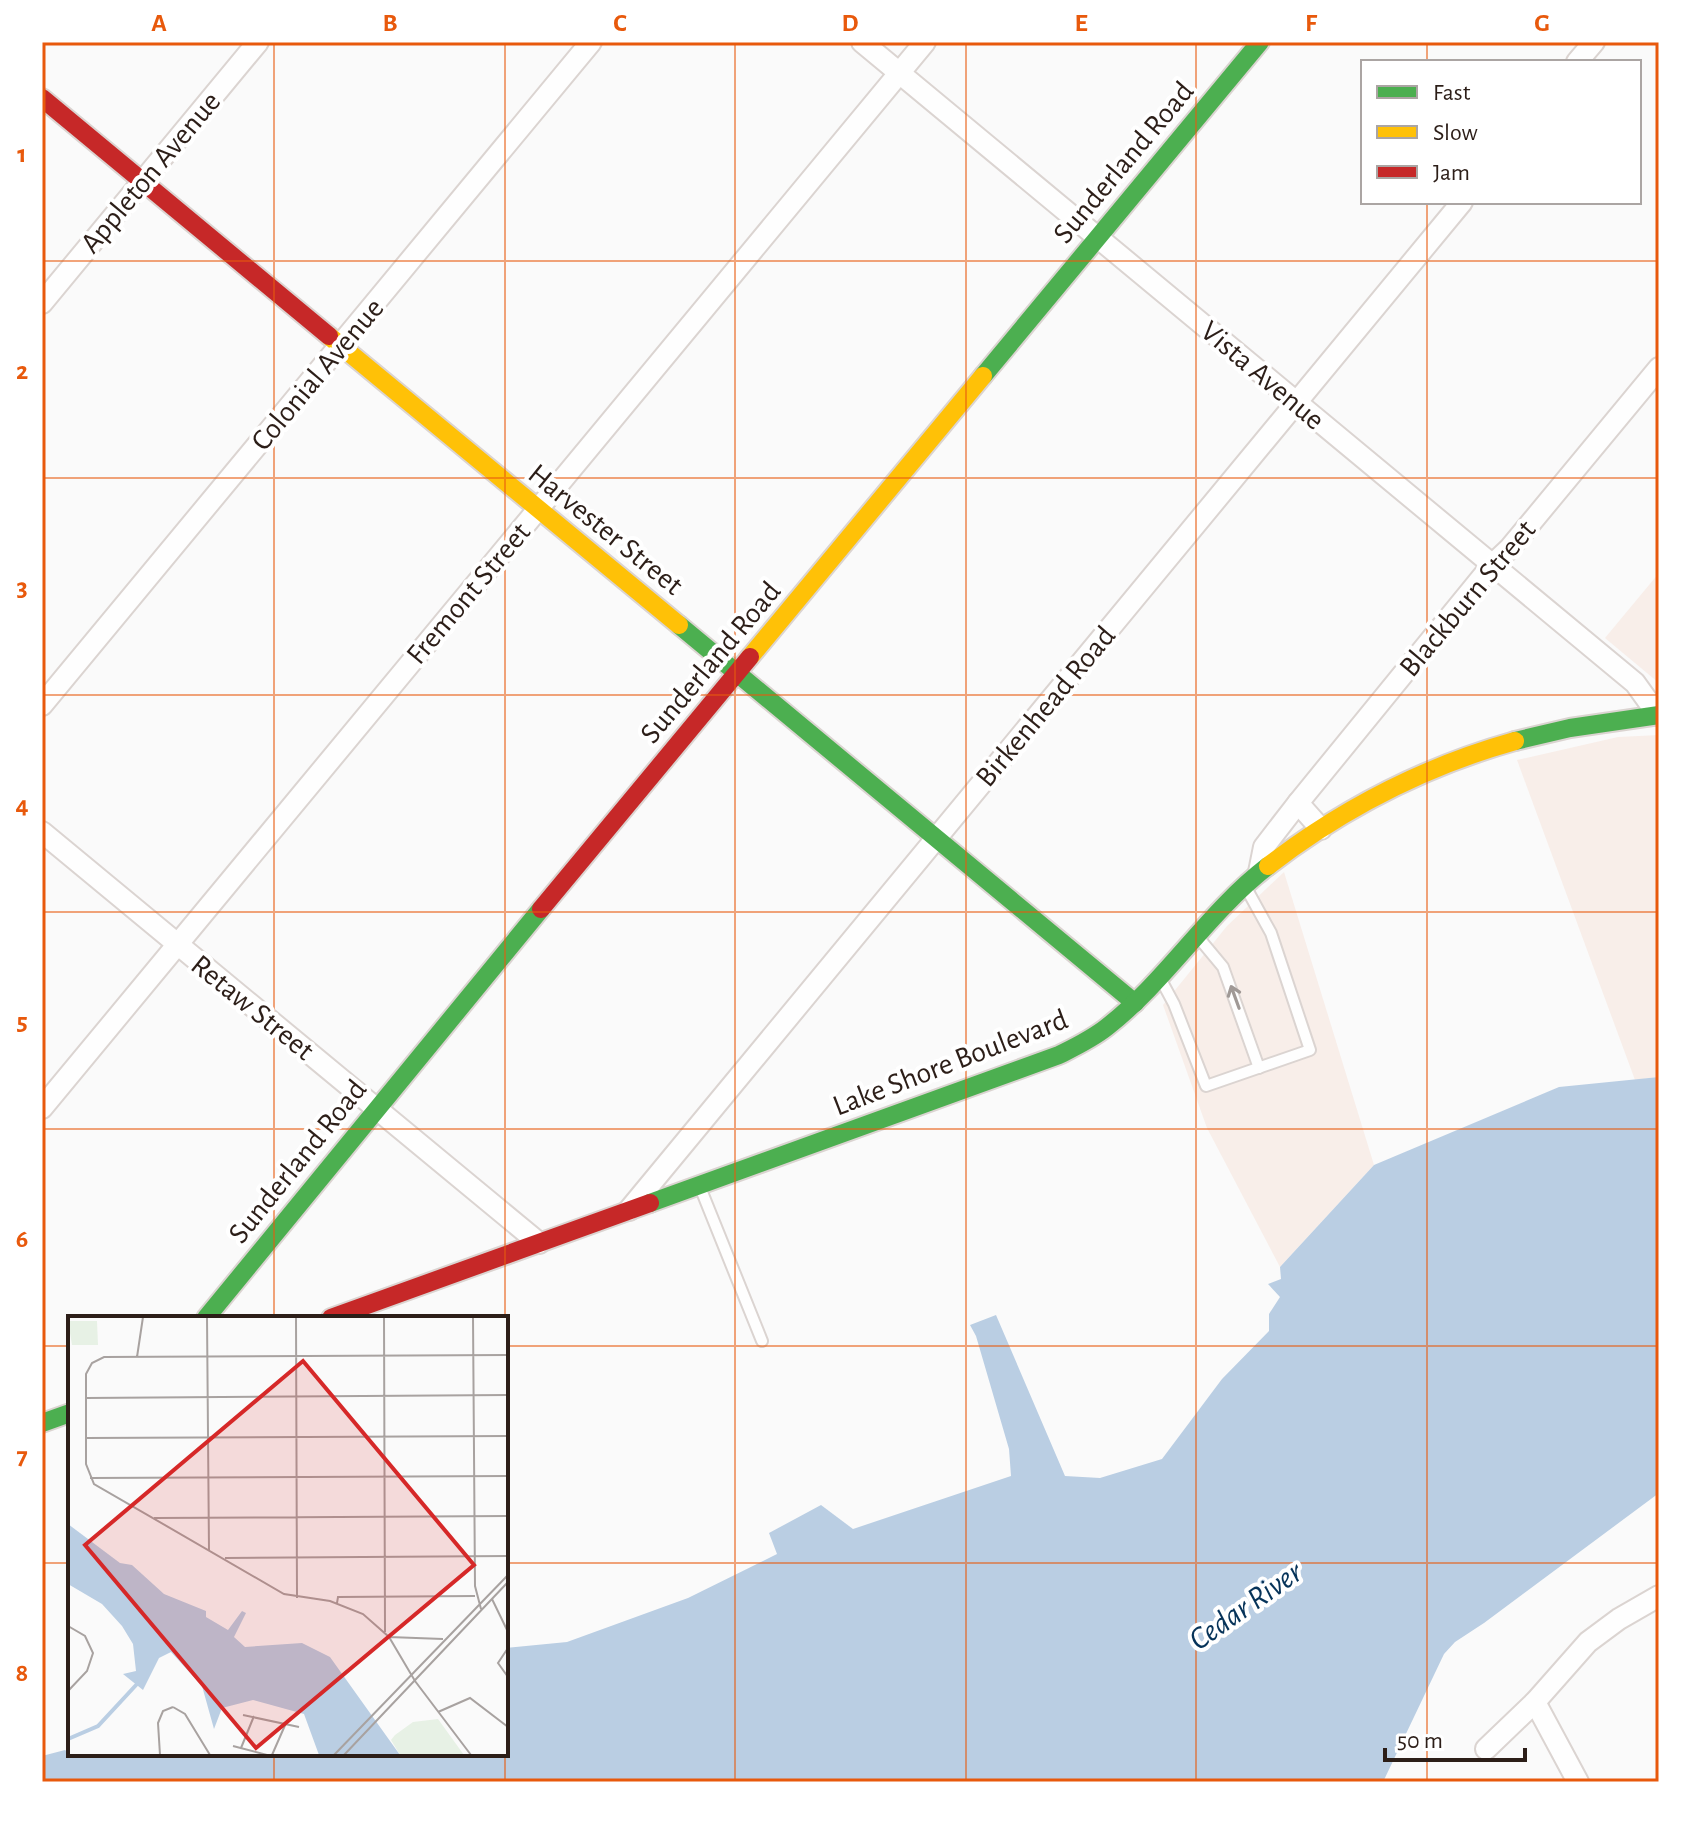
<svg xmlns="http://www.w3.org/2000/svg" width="1701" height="1824" font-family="'Alegreya Sans',sans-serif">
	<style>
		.built { fill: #f8eee9 }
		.water { fill: #bacee3 }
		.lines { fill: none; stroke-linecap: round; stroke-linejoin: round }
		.lane-casing { stroke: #dbd4d1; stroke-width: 14 }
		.street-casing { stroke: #dbd4d1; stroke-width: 24 }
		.fast-casing { stroke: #dbd4d1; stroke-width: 22 }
		.slow-casing { stroke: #dbd4d1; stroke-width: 22 }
		.jam-casing { stroke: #dbd4d1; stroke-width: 22 }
		.lane { stroke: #fefefe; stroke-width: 10 }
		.street { stroke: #fefefe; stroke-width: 20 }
		.fast { stroke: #4caf50; stroke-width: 18 }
		.slow { stroke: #ffc107; stroke-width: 18 }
		.jam { stroke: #c62828; stroke-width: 18 }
		.oneway { stroke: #a09996 }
		.grid { fill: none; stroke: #e8590c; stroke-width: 2; stroke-opacity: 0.55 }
		.labels { text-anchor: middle; stroke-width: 8; stroke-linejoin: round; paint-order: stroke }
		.street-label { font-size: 30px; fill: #2c1e18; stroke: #fff }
		.water-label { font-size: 32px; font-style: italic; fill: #063359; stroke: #fff }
		.inset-river { fill: none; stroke: #bacee3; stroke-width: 4 }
		.inset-road { fill: none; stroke: #a8a2a0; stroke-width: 2 }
		.view { fill: #d62828; fill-opacity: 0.15; stroke: #d62828; stroke-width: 4 }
		.inset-edge { fill: none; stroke: #2c1e18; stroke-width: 4 }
		.neatline { fill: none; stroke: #e8590c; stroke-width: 3 }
		.grid-label { font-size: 26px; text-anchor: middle; font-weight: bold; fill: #e8590c }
	</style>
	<rect width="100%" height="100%" fill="#fafafa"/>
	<g class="built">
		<polygon points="1659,573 1659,683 1605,638"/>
		<polygon points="1659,735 1659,1077 1635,1080 1517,760 1618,737"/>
		<polygon points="1284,872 1374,1165 1280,1267 1207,1128 1163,1005 1227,926"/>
	</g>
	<polygon class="water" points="1659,1077 1659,1493 1484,1623 1455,1642 1444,1654 1383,1782 42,1782 42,1756 65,1750 70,1754 506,1754 506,1648 567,1642 688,1598 777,1554 769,1533 821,1505 853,1529 1011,1476 1009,1449 976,1336 970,1325 996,1315 1065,1476 1100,1478 1162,1459 1222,1379 1269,1331 1269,1314 1280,1297 1268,1284 1281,1279 1280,1267 1374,1165 1559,1087"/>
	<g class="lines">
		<g class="lane-casing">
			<g id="lane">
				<polyline points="1198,937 1223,967 1259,1068"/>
				<polyline points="1160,978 1174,1004 1206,1086 1310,1050 1271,933 1245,886"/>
				<polyline points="700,1187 762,1341"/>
			</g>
		</g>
		<g class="street-casing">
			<g id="street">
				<polyline points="862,42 1635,683 1658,715"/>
				<polyline points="1577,62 1594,42"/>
				<polyline points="42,303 258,42"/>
				<polyline points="42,705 591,42"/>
				<polyline points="1321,829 1298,803 1492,565 1510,548 1659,368"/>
				<polyline points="42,832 539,1243"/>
				<polyline points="1259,872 1264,847 1298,803"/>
				<polyline points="42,1108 925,42"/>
				<polyline points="629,1210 1462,202"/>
				<polyline points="1535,1702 1578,1782"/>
				<polyline points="1486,1749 1535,1702 1588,1642 1619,1619 1659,1596"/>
			</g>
		</g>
		<g class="fast-casing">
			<g id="fast">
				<polyline points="983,376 1260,42"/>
				<polyline points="679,625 1135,1003"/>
				<polyline points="1515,741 1570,728 1659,715"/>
				<path d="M650,1203L1059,1055C1075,1047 1092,1039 1107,1027C1167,980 1207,913 1268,866"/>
				<polyline points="206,1318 541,909"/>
				<polyline points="42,1423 70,1413"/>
			</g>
		</g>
		<g class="slow-casing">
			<g id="slow">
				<polyline points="329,336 679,625"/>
				<polyline points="750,657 983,376"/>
				<path d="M1268,866C1342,809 1426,766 1515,741"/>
			</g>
		</g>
		<g class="jam-casing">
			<g id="jam">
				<polyline points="42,98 329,336"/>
				<polyline points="541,909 750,657"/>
				<polyline points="331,1318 650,1203"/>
			</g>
		</g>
		<use href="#lane" class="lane"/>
		<use href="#street" class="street"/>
		<use href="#fast" class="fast"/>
		<use href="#slow" class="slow"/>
		<use href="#jam" class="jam"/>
	</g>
	<defs><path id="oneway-shaft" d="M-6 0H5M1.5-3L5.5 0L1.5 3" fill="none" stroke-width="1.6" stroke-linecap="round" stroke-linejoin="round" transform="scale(2)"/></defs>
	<use class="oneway" href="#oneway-shaft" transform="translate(1235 997) rotate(-110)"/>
	<path class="grid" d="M274,42V1318M505,42V1318M735,42V1782M966,42V1782M1196,42V1782M1427,42V62M1427,202V1782M42,261H1659M42,478H1659M42,695H1659M42,912H1659M42,1129H1659M42,1346H70M506,1346H1659M42,1563H70M506,1563H1659M274,1754V1782M505,1754V1782"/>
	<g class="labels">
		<g class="street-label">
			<text transform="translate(1123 162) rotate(-50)" y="10">Sunderland Road</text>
			<text transform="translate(150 172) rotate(-50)" y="10">Appleton Avenue</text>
			<text transform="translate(317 374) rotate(-50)" y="10">Colonial Avenue</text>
			<text transform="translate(1263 375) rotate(40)" y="10">Vista Avenue</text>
			<text transform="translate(606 529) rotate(39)" y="10">Harvester Street</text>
			<text transform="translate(468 593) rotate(-50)" y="10">Fremont Street</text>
			<text transform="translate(1467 598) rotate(-50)" y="10">Blackburn Street</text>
			<text transform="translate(710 662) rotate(-50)" y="10">Sunderland Road</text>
			<text transform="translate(1045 706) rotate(-50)" y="10">Birkenhead Road</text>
			<text transform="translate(253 1007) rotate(39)" y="10">Retaw Street</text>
			<text transform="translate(950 1062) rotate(-21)" y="10">Lake Shore Boulevard</text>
			<text transform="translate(297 1161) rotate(-51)" y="10">Sunderland Road</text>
		</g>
		<g class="water-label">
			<text transform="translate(1245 1605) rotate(-35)" y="11">Cedar River</text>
		</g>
	</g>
	<g transform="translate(68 1316)">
		<rect width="440" height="440" fill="#fafafa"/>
		<path d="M0,5H29L30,29H4ZM370,403L396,439H332L323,424L327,419L345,406Z" fill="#e7f1e5"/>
		<path d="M0,208L52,247L64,249L96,278L138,295V301L160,314L174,295L178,297L166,321L177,331L234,327L262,341L332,439H251L236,398L185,384L154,392L146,413L134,370L103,336L91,342L75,374L55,358L68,355L65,328L54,310L34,288L0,268Z" fill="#bacee3"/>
		<path class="inset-river" d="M0,423L30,410L69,368"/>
		<path class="inset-road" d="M139,1L141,235M228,1L229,282M316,1L317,316M405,1L407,270L413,293M69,41L75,1M18,82L440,79M18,122L440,120M22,162L440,160M86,202L440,200M157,242L440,240M424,283L440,316M269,287L270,281L407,280M0,310L17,320L25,337L19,355L0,375M321,321L375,323M440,332L430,347L440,361M105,391L117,398L142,439M370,396L402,382L440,411M175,399L231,411M165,430L199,439M173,432L186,400M92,439L90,407L95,395L105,391M204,439L218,407M266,439L440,259M276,439L440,266M403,439L347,365L321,321L295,298L262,285L216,278L26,168L18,148V58L24,47L36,41L440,39"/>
		<path class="view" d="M235,45L406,249L188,432L17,229Z"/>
		<rect width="440" height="440" class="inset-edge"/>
	</g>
	<rect width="1701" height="1824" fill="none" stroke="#ffffff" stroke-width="88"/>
	<rect x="1361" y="60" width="280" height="144" fill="#ffffff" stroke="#aba5a3" stroke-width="2"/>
	<rect x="1377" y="86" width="40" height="12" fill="#4caf50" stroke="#aba5a3" stroke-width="2"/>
	<text x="1433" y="100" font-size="24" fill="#2c1e18">Fast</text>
	<rect x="1377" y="126" width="40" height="12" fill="#ffc107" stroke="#aba5a3" stroke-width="2"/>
	<text x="1433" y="140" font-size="24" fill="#2c1e18">Slow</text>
	<rect x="1377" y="166" width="40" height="12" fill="#c62828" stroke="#aba5a3" stroke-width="2"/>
	<text x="1433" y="180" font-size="24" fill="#2c1e18">Jam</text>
	<path d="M1385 1748v12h140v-12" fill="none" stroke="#2c1e18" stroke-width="4"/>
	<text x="1397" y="1748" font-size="24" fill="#2c1e18" stroke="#ffffff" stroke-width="6" paint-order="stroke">50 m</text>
	<rect x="44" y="44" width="1613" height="1736" class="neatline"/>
	<g class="grid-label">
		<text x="159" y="31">A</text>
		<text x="390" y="31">B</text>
		<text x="620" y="31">C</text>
		<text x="850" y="31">D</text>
		<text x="1081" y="31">E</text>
		<text x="1311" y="31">F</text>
		<text x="1542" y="31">G</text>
		<text x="22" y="162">1</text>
		<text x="22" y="379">2</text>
		<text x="22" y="596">3</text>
		<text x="22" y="813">4</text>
		<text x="22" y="1030">5</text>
		<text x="22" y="1247">6</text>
		<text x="22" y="1464">7</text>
		<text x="22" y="1681">8</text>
	</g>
</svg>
